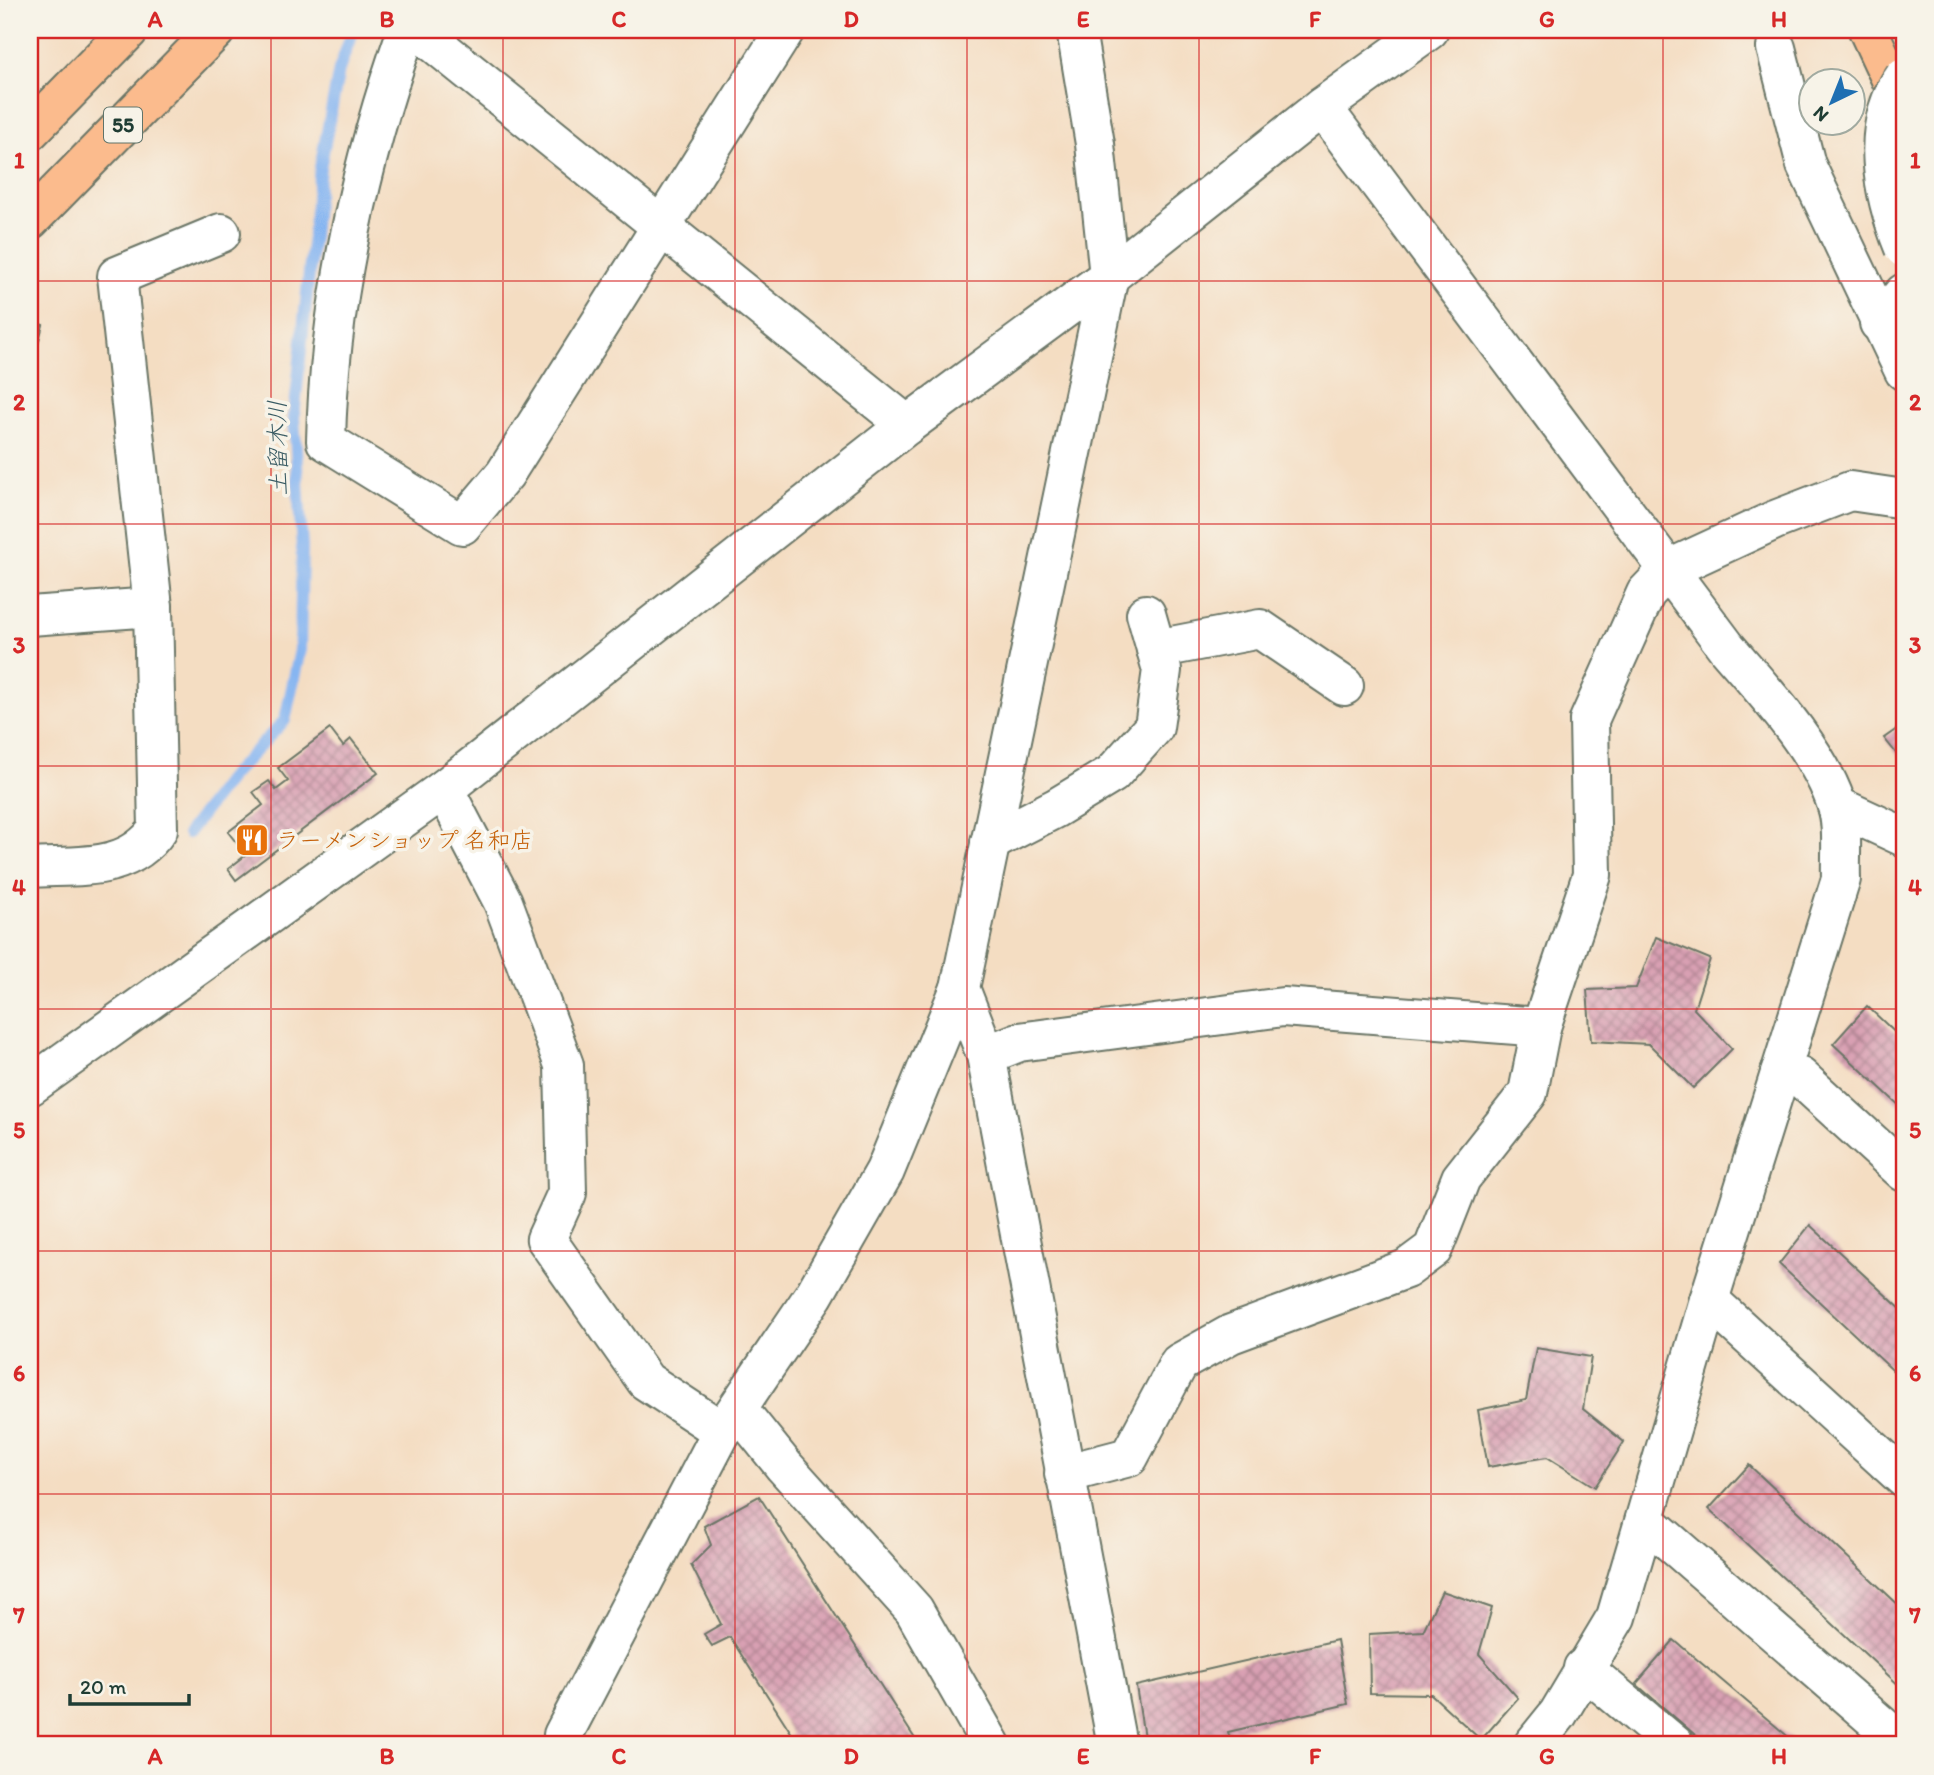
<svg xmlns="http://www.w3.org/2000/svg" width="1934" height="1775" font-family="Itim,'Klee One',sans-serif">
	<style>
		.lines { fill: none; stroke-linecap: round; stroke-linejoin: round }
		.stream { stroke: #86b5f1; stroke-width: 12 }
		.building { fill: url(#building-cross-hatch) }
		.minor-casing { stroke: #6a7566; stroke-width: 42 }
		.major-casing { stroke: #6a7566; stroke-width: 42 }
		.highway-casing { stroke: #6a7566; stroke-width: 42 }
		.minor { stroke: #fff; stroke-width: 38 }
		.major { stroke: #fbbb8d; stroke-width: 38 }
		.highway { stroke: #fbbb8d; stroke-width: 38 }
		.minor-bridge-casing { stroke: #6a7566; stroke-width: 42; stroke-linecap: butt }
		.minor-bridge { stroke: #fff; stroke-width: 38 }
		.grid { fill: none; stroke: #d62828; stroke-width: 2; stroke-opacity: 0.55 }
		.labels { text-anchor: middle; stroke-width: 7; stroke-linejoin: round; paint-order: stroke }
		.shield { fill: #f7f3e8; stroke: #60746a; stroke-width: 2 }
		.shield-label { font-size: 21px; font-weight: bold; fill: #1f3d34 }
		.food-label { font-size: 23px; fill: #c56008; stroke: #f7f3e8; text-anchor: start }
		.water-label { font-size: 24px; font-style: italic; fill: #395b63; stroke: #f7f3e8 }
		.neatline { fill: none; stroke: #d62828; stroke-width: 2.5 }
		.grid-label { font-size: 23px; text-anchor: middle; font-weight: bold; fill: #d62828 }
	</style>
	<defs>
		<pattern id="building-cross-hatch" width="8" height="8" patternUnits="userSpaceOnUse" patternTransform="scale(1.75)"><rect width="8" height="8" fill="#d9a0b3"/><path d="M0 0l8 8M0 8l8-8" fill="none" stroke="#af8492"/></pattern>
	</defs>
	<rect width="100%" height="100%" fill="#f7f3e8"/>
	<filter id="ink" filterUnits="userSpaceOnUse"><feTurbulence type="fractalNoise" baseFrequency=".0143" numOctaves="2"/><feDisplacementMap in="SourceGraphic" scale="14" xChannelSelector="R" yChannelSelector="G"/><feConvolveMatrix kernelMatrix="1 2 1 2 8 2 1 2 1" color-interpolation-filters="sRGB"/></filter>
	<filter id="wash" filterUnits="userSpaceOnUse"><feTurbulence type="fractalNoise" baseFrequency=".00686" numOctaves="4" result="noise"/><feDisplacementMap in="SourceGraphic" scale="28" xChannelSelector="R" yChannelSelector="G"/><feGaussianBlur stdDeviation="1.57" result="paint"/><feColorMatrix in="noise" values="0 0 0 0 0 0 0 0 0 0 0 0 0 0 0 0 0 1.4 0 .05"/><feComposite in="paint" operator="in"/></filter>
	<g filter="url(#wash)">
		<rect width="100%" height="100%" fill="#f4ddc2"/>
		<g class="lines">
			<polyline class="stream" points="188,833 231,776 285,720 300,650 302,547 294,417 320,168 339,70 353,30"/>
		</g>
		<g id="blocks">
			<g class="building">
				<polygon points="30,321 43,325 31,371 30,371"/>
				<polygon points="1904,724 1904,763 1884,738"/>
				<polygon points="330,729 343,746 351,739 378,773 236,880 228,869 246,855 228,832 263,805 253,792 269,781 276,790 288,781 278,768"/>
				<polygon points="1656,937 1710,959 1694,1009 1732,1049 1693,1088 1649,1044 1591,1041 1587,990 1636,988"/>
				<polygon points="1867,1006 1904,1041 1904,1110 1833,1044"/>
				<polygon points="1810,1225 1904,1312 1904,1381 1779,1264"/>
				<polygon points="1536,1348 1591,1357 1583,1409 1624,1442 1595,1487 1547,1457 1488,1467 1478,1410 1526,1400"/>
				<polygon points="1749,1465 1904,1610 1904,1690 1709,1509"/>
				<polygon points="759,1496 919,1745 780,1745 792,1734 730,1637 712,1646 704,1634 721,1624 691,1565 711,1545 704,1526"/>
				<polygon points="1442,1591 1492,1608 1479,1654 1518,1698 1481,1740 1431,1694 1370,1693 1369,1634 1423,1631"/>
				<polygon points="1337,1640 1348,1704 1228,1732 1232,1745 1201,1745 1201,1742 1181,1744 1179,1737 1145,1744 1136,1686"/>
				<polygon points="1674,1640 1798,1745 1707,1745 1636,1684"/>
			</g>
		</g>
	</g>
	<g filter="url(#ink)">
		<use href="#blocks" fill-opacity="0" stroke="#6a7566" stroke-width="2"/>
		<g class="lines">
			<g class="minor-casing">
				<g id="minor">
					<path d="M407,30C361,160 329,303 326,441L462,525L505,474L785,30"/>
					<polyline points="418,30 907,425"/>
					<polyline points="1076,30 1095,144 1109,276 960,988 986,1055 1117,1745"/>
					<polyline points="1776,48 1806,165 1904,371"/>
					<path d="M1322,107L1727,648C1764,691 1818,749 1836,803C1844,825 1840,856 1841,879L1709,1300L1616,1617L1558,1714L1533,1745"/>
					<polyline points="1879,323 1904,293"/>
					<polyline points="30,616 153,607"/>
					<polyline points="1156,649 1260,629 1344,686"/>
					<polyline points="444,789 503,902 564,1065 567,1193 546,1239 646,1381 722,1431"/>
					<polyline points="1837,806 1904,837"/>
					<polyline points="990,842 1056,808 1112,774 1154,727 1162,670 1146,614"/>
					<path d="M30,868C78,865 128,873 158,829L153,607L117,276L221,233"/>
					<polyline points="986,1055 1019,1042 1283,1007 1541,1027"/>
					<polyline points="1780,1074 1800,1077 1904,1172"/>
					<polyline points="30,1086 444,789 907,425 1109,276 1322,107 1429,30"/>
					<polyline points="1709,1300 1904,1478"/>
					<polyline points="738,1409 784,1466 914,1610 991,1745"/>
					<polyline points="1064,1474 1129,1457 1179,1363 1231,1334 1406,1269 1433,1249 1461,1178 1528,1093 1541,1027 1592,875 1589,720 1646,593 1669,569 1775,520 1850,491 1904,499"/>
					<polyline points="1645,1520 1904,1745"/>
					<polyline points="1583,1668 1675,1745"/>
					<polyline points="563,1735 722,1431 814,1295 885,1171 960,988"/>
				</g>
			</g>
			<g class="major-casing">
				<g id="major">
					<polyline points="30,131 129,30"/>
					<polyline points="30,220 216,30"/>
				</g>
			</g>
			<g class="highway-casing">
				<polyline id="highway" points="1868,30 1904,107"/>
			</g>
			<use href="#minor" class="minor"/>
			<use href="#major" class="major"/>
			<use href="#highway" class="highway"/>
			<g class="minor-bridge-casing">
				<path id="minor-bridge" d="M1904,77C1868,127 1883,196 1904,248"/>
			</g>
			<use href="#minor-bridge" class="minor-bridge"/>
		</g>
	</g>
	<path class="grid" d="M271,30V1745M503,30V1745M735,30V1745M967,30V1745M1199,30V1745M1431,30V1745M1663,30V1745M30,281H1904M30,524H1904M30,766H1904M30,1009H1904M30,1251H1904M30,1494H1904"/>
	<defs>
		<g id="restaurant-square" transform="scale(1.75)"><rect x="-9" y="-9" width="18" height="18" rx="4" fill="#e8710a" stroke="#f7f3e8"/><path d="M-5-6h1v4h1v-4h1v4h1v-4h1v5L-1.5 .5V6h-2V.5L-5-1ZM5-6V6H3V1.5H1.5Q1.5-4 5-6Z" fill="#fff"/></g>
	</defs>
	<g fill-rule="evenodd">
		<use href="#restaurant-square" x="252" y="840"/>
	</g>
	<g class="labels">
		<rect class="shield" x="104" y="107.5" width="38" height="35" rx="5"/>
		<g class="shield-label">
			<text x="123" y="132">55</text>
		</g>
		<g class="food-label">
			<text x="276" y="848">ラーメンショップ 名和店</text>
		</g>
		<g class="water-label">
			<text transform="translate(278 448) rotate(-91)" y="8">土留木川</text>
		</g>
	</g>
	<rect width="1934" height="1775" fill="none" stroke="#f7f3e8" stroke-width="77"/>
	<g transform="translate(1832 102) rotate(223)"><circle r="33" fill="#f7f3e8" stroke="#a1aaa0" stroke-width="2"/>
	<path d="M0-5L12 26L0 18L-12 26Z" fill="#1f6fb2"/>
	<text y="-10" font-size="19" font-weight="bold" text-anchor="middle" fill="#1f3d34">N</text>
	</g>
	<path d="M70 1694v10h119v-10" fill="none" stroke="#1f3d34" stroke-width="3.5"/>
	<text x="80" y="1694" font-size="21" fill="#1f3d34" stroke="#f7f3e8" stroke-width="5" paint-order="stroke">20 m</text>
	<rect x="38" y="38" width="1858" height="1698" class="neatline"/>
	<g class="grid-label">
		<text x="155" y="27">A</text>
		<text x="387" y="27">B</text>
		<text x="619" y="27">C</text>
		<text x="851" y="27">D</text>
		<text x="1083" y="27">E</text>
		<text x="1315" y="27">F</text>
		<text x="1547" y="27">G</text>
		<text x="1779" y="27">H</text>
		<text x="19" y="168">1</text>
		<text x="1915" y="168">1</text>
		<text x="19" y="410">2</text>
		<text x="1915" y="410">2</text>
		<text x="19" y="653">3</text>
		<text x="1915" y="653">3</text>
		<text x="19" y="895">4</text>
		<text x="1915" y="895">4</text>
		<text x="19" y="1138">5</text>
		<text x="1915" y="1138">5</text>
		<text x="19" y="1381">6</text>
		<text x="1915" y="1381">6</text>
		<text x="19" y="1623">7</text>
		<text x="1915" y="1623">7</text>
		<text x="155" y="1764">A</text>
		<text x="387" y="1764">B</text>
		<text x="619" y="1764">C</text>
		<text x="851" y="1764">D</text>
		<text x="1083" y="1764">E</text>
		<text x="1315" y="1764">F</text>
		<text x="1547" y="1764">G</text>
		<text x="1779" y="1764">H</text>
	</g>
</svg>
